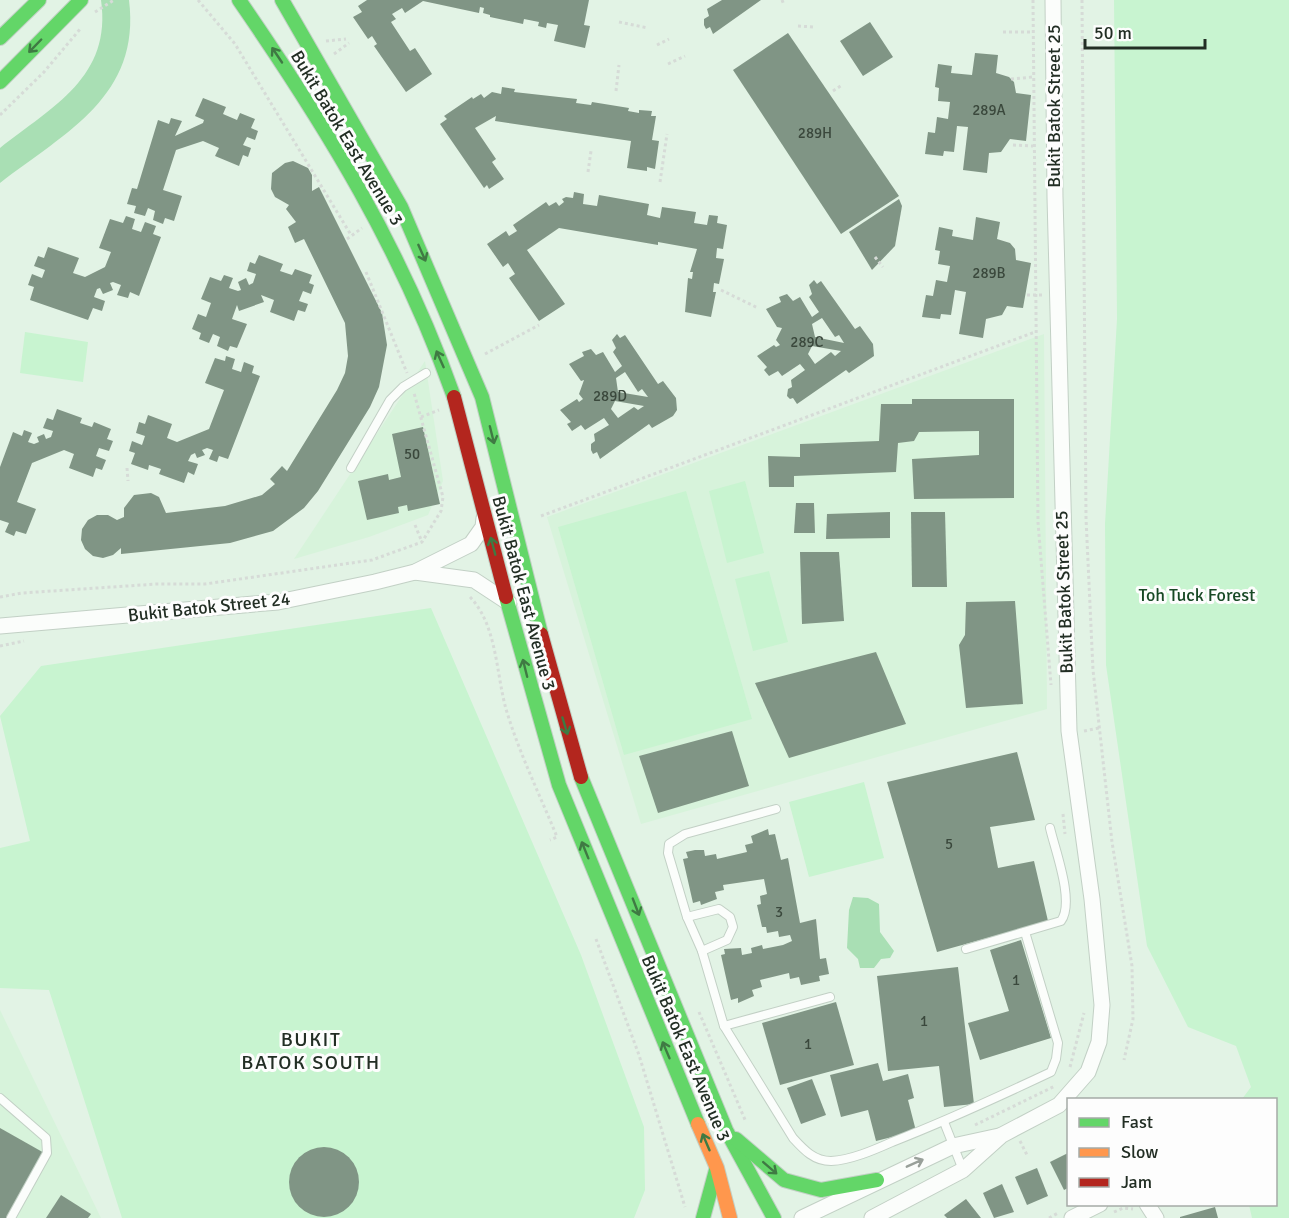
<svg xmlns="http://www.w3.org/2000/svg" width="1289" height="1218" font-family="Signika,sans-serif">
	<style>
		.built { fill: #d7f3db }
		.green { fill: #c8f4d0 }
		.water { fill: #a9dfb4 }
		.building { fill: #809585; fill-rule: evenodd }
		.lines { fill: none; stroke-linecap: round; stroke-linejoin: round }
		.lane-casing { stroke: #c2d0c5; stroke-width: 10 }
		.street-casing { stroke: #c2d0c5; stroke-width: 17 }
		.fast-casing { stroke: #c2d0c5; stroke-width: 16 }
		.slow-casing { stroke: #c2d0c5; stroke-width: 16 }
		.jam-casing { stroke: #c2d0c5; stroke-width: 16 }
		.path { stroke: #d6dbd7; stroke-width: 3; stroke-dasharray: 3 3; stroke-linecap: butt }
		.lane { stroke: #fbfdfb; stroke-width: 8 }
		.street { stroke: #fbfdfb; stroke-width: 15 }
		.fast { stroke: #63d668; stroke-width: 14 }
		.slow { stroke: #ff974d; stroke-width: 14 }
		.jam { stroke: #b3261e; stroke-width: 14 }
		.oneway { stroke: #3f7a43 }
		.oneway2 { stroke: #99a09a }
		.labels { text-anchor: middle; stroke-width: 6; stroke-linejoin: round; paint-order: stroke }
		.number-label { font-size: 15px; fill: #3a483c }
		.street-label { font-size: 18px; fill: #222e24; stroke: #fdfdfd }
		.park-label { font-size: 18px; fill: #184925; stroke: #fdfdfd }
		.neighbourhood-label { font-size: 20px; letter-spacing: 1.5px; fill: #222e24; stroke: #fdfdfd }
	</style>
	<rect width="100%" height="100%" fill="#e2f3e5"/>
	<g class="built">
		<polygon points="1044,334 1047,709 641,824 547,517"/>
		<polygon points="425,361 443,481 428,515 369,537 294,559"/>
		<polygon points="0,1010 101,1218 0,1218"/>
	</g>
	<g class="green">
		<polygon points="1114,0 1289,0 1289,1218 1252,1218 1249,1205 1276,1204 1276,1100 1242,1099 1251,1087 1236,1046 1188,1027 1147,946 1106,665 1105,524 1117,319"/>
		<polygon points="25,332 88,342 83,382 20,373"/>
		<polygon points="745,481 764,553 727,563 709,491"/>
		<polygon points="686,491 752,719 624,755 558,527"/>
		<polygon points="769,571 788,642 753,651 735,579"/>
		<polygon points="431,608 581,955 644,1127 645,1190 634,1218 122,1218 49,990 0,988 0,848 30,841 0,716 41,666"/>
		<polygon points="864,782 884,858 809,877 789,802"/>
	</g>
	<g class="water">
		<path d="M101,0H129C141,96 66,132 0,183V148C53,106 112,77 101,0Z"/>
		<polygon points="853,897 868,898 879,904 880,932 894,951 890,958 881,959 874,968 860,968 858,959 847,948 849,910"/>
	</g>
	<g class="building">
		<polygon points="367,0 589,0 584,25 590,26 585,48 554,41 558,25 547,23 546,28 538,26 539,22 524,19 523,24 490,17 490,15 483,13 484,8 480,7 479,13 423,1 405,13 402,8 392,14 396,19 391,22 410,51 415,48 432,74 406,92 374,46 377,44 372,36 368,39 353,17 362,12 358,6"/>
		<polygon points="722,0 761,0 713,34 710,27 706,29 704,25 704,19 709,16 707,9"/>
		<polygon points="870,22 893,57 863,76 840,41"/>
		<polygon points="788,33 899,196 841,234 733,70"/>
		<polygon points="975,53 998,55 996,73 1009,77 1014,82 1016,93 1031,95 1026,141 1010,139 1001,152 989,153 987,173 963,170 968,127 957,126 954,152 944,151 943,156 925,154 928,132 935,133 937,117 948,119 950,102 938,101 939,88 935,87 938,64 952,66 951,73 972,75"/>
		<polygon points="502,87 515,89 514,92 577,99 576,103 591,105 592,102 629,108 628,111 639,113 639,110 652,111 651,116 656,116 652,140 659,141 655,169 647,167 647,171 627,168 631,141 495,121 496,116 475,128 496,159 492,162 504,179 489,189 487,185 484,188 440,124 447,119 444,116 472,97 473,99 481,94 484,98 492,92 501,94"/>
		<polygon points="203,98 226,107 223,114 237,120 240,113 255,119 251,128 258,131 255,140 247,137 243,145 251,148 248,157 243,155 239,166 215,156 219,148 203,141 176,150 163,190 182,196 174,221 165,218 163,224 153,220 155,211 148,208 145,216 134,213 136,206 127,204 132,188 137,189 158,120 169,124 171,118 182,121 175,136 203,123 204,120 195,116"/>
		<polygon points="293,161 308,168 312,175 312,191 319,187 382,313 387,345 379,387 370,407 318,491 304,508 273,531 230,543 121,554 121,548 113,555 103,558 93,556 85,549 81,540 82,529 88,520 97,515 108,515 117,520 124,517 124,508 134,495 151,493 159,497 166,513 225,506 262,495 275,484 270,479 282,466 287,471 337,390 345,373 348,356 345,323 304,239 295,243 288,227 296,222 286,209 289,205 275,197 271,189 272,173 285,163"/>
		<polygon points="574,192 584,194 583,204 597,206 599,195 649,204 647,215 660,218 662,207 696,212 694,223 707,225 709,215 718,216 717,223 727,225 723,249 717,248 716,258 724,259 719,284 714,283 713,292 716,292 711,317 685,312 688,278 692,279 693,272 690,272 697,249 658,242 658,245 559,228 527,250 565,304 539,321 509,278 515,274 508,263 503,267 487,244 506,231 509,236 517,231 513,225 546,202 549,206 556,202 559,206 564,202 562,199 566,197 573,198"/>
		<polygon points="899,199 902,206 895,246 872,270 849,232"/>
		<polygon points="126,216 135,219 132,229 141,232 145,222 156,226 153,234 161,237 139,296 130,292 128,298 117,295 121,285 113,282 110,283 113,290 103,294 100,288 97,289 94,297 105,301 102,311 93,308 88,320 30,300 34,287 28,285 32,274 42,278 45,270 34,266 38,256 44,258 48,247 79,258 73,273 85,277 105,267 111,252 99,248 110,219 123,223"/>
		<polygon points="976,217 1000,222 997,239 1010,243 1015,249 1016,260 1031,263 1023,308 1007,306 1002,315 986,319 983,338 959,334 966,292 955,290 951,315 941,314 940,319 922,317 926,295 933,296 936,280 947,282 950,266 938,264 940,251 935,250 939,227 953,230 952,236 973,240"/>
		<polygon points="259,255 283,264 280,271 292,275 295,269 312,275 309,283 314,285 311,294 303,291 299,301 308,304 305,312 298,310 294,321 270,312 274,300 261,295 264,302 239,311 237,305 232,319 247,324 237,348 230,346 228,351 217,346 220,337 213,334 209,343 199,339 201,333 192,329 198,314 206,317 211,303 201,299 210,277 221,281 224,275 233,278 229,288 238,291 241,290 238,282 246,278 249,285 253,283 256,274 247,271 250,262 255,264"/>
		<path d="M814,280L817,284L821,281L855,329L860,326L873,344L874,356L849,373L846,370L797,404L793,398L790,399L787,396L788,389L792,387L791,380L805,370L800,364L782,376L778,371L769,376L764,370L767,367L757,356L774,345L776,347L780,345L776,340L782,328L777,327L766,309L781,302L779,297L787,294L793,301L800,297L812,317L819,312L809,297L812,294L809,285ZM822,318L835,337L839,335L844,343L815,337L812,324ZM812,346L841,351L835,356L831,352L815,364L808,354Z"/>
		<path d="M617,334L620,338L625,335L658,384L663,381L676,398L677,410L673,416L652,428L649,424L600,459L597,452L593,454L591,450V444L595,441L594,434L609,425L604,418L585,430L581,425L572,431L567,424L571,422L560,410L577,399L579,402L583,399L579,394L584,380L581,381L569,364L584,356L582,352L591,349L596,355L603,352L615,372L622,366L613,352L616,348L612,340ZM625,372L638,392L642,389L648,397L618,392L616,378ZM615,401L644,406L638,410L634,407L618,418L611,409Z"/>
		<polygon points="226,356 235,359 232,369 241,372 244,362 254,366 252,373 260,376 228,459 219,456 217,462 209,459 213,450 207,448 202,450 205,455 197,458 195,453 191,455 188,461 198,464 194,475 188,472 184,483 159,474 161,469 149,465 148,470 131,464 135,453 129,451 132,441 142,445 145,436 136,433 139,422 145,424 148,415 172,424 167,438 177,442 209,429 224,390 205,383 215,358 225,361"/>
		<polygon points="912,399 1014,399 1014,498 914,499 912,459 979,455 979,431 919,432 914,441 898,443 896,472 794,476 794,487 769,487 768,456 800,457 800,444 879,441 881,404 912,404"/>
		<polygon points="57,409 82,418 80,423 92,427 94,422 111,429 107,439 113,441 109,451 99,448 96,456 106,460 102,470 96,468 93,477 69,468 74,454 64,450 32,463 17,502 36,509 26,534 16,531 14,536 5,532 9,523 0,520 0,467 13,432 22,436 24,430 32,433 28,442 34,444 39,442 37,437 44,434 46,439 51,437 53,431 43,428 47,418 53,420"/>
		<polygon points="423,427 440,504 408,511 407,505 398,507 399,513 367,520 358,481 388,474 389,480 401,477 392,434"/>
		<polygon points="796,503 814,503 815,533 794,533"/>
		<polygon points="890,512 890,538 826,539 827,514"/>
		<polygon points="911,512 945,512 947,587 912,587"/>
		<polygon points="800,552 839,552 844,621 802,624"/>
		<polygon points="1015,601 1023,704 966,708 959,645 965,635 966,602"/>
		<polygon points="876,652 906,724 789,758 755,683"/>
		<polygon points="732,731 749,786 658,813 639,756"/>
		<polygon points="1017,752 1035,820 990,827 998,868 1034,861 1048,921 937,952 887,782"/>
		<polygon points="768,829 769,835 775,834 781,860 788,858 800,923 816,919 820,959 826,958 829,974 819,976 820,981 801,985 799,977 790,979 789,973 760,980 762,987 752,990 754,996 738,1003 738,998 731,1000 721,955 725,954 724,949 741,948 742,955 752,953 751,948 762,945 763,949 783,945 792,941 790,935 779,937 778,931 767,933 766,927 762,927 757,905 761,904 760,896 767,894 764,879 723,885 724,890 715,892 717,899 701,905 700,901 693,903 683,859 688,858 686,852 695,850 704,850 705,856 716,854 717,859 747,852 745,845 753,843 751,836"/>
		<polygon points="1021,940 1051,1038 980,1060 968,1023 1009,1011 990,950"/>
		<polygon points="958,967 974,1104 944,1107 939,1066 888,1071 877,976"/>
		<polygon points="836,1002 854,1065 780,1085 762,1023"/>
		<polygon points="878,1063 883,1081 908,1074 914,1098 908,1100 916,1131 876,1141 868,1110 841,1117 830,1075"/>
		<polygon points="812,1079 826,1115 801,1124 787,1088"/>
		<polygon points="0,1128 46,1154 8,1218 0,1218"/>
		<circle cx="324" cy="1182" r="35"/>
		<polygon points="1068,1153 1068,1188 1064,1190 1050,1162"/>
		<polygon points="1037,1168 1048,1196 1027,1205 1015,1177"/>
		<polygon points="1002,1184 1014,1212 994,1218 983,1193"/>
		<polygon points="61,1195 91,1214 88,1218 46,1218"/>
		<polygon points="966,1199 981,1218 947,1218 944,1215"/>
		<polygon points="1215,1207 1218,1218 1180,1218 1180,1217"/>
	</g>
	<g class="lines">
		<g class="lane-casing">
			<g id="lane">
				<polyline points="351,468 390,400 403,387 426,373"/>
				<path d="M776,809L685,834L669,844L668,853L687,917L702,951L724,1026L793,1138C804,1150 814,1161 831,1161C851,1160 874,1150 892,1142C946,1121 998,1097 1051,1072L1056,1059L1058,1043L1025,932"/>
				<polyline points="687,917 719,909 730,917 733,927 727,940 702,951"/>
				<path d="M966,949L1061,921C1075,902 1055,850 1050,828"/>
				<polyline points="724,1026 830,997"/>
				<polyline points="0,1098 46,1138 47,1153 11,1218"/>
				<polyline points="944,1122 963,1170"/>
			</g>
		</g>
		<g class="street-casing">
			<g id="street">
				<polyline points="415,572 474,580 509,603"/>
				<polyline points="0,626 278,602 375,582 415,572 471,544 483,527 484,518"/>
				<polyline points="1147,1204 1156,1218"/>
				<polyline points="802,1218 953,1146 999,1136"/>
				<polyline points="872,1218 963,1170 1002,1135 1059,1105 1088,1072 1099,1042 1102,1005 1092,899 1069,731 1055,197 1053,0"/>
				<polyline points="1072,1218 1100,1204"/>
			</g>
		</g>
		<g class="fast-casing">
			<g id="fast">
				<path d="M239,0C328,129 401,248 454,397"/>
				<polyline points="282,0 401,207 482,397 541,634"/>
				<polyline points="0,38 39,0"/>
				<polyline points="0,82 81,0"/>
				<polyline points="506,597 559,785 698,1124"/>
				<polyline points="581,777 726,1130 774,1218"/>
				<polyline points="736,1139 784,1180 821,1190 877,1180"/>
				<polyline points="703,1218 716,1170"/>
			</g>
		</g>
		<g class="slow-casing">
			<polyline id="slow" points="698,1124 717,1168 730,1218"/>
		</g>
		<g class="jam-casing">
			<g id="jam">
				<polyline points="454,397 506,597"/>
				<polyline points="541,634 581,777"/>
			</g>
		</g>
		<g class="path">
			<polyline points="198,0 235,44 351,235"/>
			<polyline points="782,0 784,5"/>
			<polyline points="1033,0 1038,522 1051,685"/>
			<polyline points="1082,0 1086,518 1093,670 1112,842 1132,966 1133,1019 1124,1060"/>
			<polyline points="95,12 114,0"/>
			<polyline points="619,22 648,28"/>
			<polyline points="798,26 813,27"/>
			<polyline points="1003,32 1032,32"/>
			<polyline points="326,41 346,39"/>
			<polyline points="657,45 669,39"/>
			<polyline points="334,54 349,43"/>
			<polyline points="668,64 685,56"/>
			<polyline points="1011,79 1033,77"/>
			<polyline points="616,91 619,65"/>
			<polyline points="833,91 842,85"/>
			<polyline points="0,115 44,72 81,28"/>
			<polyline points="1013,145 1033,146"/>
			<polyline points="588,172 591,151"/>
			<polyline points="660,182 667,134"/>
			<polyline points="347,239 362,228"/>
			<polyline points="875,257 883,267"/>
			<polyline points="366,272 407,373"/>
			<polyline points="721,290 758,308"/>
			<polyline points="1027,295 1043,295"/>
			<polyline points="485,354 539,325"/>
			<polyline points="421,417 439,410"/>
			<polyline points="127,468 128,481"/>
			<polyline points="541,516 1035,332"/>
			<polyline points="415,525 422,542"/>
			<polyline points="0,597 22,593 157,584 205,584 372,560 422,542 441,511 443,497 414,393"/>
			<path d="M470,597C497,625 496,673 506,709C519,753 540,795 557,837L550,840"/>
			<polyline points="0,646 24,641"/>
			<polyline points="1084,731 1099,728"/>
			<polyline points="1063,814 1065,834"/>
			<polyline points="596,939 639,1055 685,1207"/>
			<polyline points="699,1012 746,1122"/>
			<polyline points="1070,1067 1084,1013"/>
			<polyline points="975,1125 1055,1086"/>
			<polyline points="1020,1141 1027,1155"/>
			<polyline points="1114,1212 1123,1208 1133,1209"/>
			<polyline points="1049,1218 1058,1213"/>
		</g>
		<use href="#lane" class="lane"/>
		<use href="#street" class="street"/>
		<use href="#fast" class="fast"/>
		<use href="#slow" class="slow"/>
		<use href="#jam" class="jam"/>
	</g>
	<defs><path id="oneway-shaft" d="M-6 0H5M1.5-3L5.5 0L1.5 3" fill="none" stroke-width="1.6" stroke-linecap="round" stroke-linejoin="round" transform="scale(1.5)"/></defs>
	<g class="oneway">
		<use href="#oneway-shaft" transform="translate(35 46) rotate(134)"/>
		<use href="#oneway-shaft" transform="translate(277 55) rotate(-124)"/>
		<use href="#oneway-shaft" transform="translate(422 253) rotate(66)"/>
		<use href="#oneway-shaft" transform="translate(440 359) rotate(-114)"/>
		<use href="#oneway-shaft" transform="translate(492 435) rotate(76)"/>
		<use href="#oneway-shaft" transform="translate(493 546) rotate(-105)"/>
		<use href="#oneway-shaft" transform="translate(525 668) rotate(-104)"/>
		<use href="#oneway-shaft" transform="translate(565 726) rotate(73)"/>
		<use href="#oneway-shaft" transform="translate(585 850) rotate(-112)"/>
		<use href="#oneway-shaft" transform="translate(636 907) rotate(69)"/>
		<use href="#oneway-shaft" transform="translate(666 1050) rotate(-113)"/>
		<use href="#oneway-shaft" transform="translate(706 1142) rotate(-113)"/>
		<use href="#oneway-shaft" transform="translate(770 1168) rotate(41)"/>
	</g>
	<use class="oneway2" href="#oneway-shaft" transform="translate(915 1163) rotate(-24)"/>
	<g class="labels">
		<g class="number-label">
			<text x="989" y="115">289A</text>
			<text x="815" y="138">289H</text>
			<text x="989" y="278">289B</text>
			<text x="807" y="347">289C</text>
			<text x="610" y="401">289D</text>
			<text x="412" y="459">50</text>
			<text x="949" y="849">5</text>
			<text x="779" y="917">3</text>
			<text x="1016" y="985">1</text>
			<text x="924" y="1026">1</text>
			<text x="808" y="1049">1</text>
		</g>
		<g class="street-label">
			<text transform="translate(1054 106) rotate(-90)" y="6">Bukit Batok Street 25</text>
			<text transform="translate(347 138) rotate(59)" y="6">Bukit Batok East Avenue 3</text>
			<text transform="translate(1064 592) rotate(-92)" y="6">Bukit Batok Street 25</text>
			<text transform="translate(524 593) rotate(75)" y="6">Bukit Batok East Avenue 3</text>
			<text transform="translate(209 607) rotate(-6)" y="6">Bukit Batok Street 24</text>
			<text transform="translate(686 1048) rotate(67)" y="6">Bukit Batok East Avenue 3</text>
		</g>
		<g class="park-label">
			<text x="1197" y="601">Toh Tuck Forest</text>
		</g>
		<g class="neighbourhood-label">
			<text x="311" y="1046">BUKIT<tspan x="311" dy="23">BATOK SOUTH</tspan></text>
		</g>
	</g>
	<rect x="1067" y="1098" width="210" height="108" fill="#fdfdfd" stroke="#a5aaa6" stroke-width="1.5"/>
	<rect x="1079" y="1118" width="30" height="9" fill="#63d668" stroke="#a5aaa6" stroke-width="1.5"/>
	<text x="1121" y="1128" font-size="18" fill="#222e24">Fast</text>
	<rect x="1079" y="1148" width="30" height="9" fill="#ff974d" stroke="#a5aaa6" stroke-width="1.5"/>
	<text x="1121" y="1158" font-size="18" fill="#222e24">Slow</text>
	<rect x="1079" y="1178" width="30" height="9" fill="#b3261e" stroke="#a5aaa6" stroke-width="1.5"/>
	<text x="1121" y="1188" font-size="18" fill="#222e24">Jam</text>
	<path d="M1085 39v9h120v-9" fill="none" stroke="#222e24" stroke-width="3"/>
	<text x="1094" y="39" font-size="18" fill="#222e24" stroke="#fdfdfd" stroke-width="4.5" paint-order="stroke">50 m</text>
</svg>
